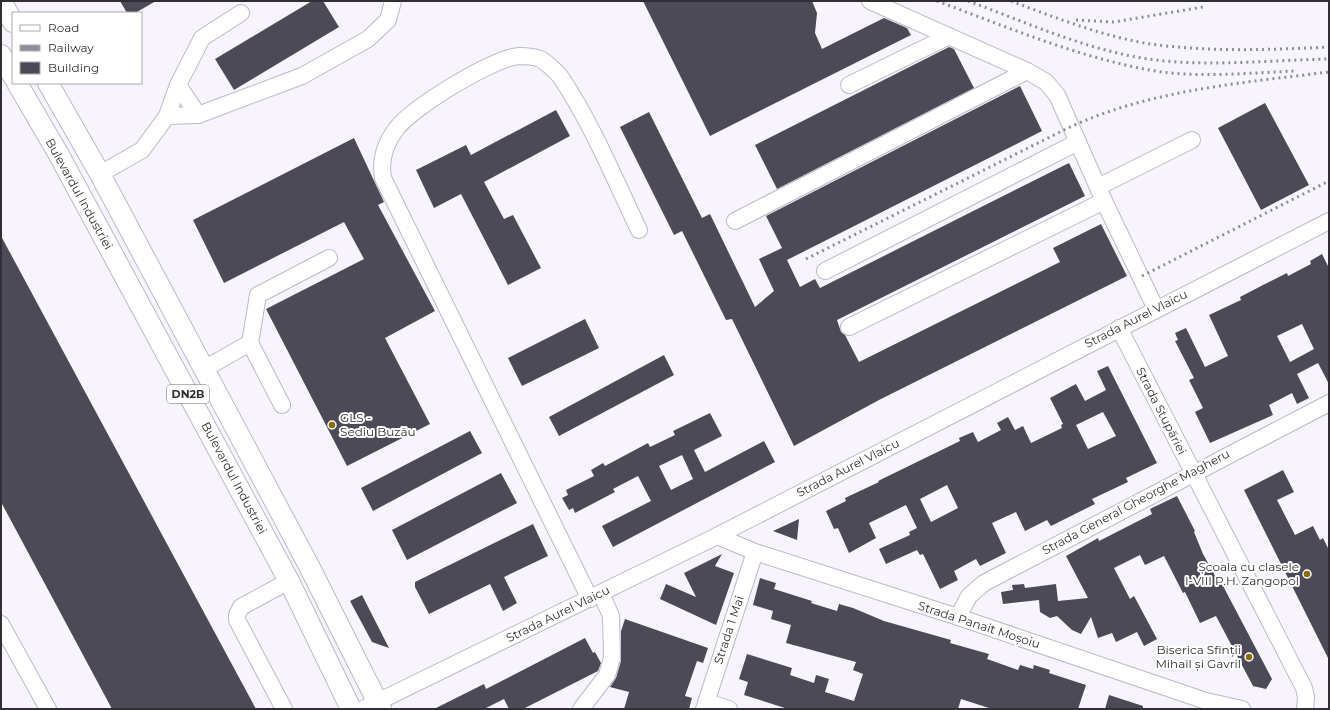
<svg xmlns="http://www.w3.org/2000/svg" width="1330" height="710" font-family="Montserrat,sans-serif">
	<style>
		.building { fill: #4d4a57; fill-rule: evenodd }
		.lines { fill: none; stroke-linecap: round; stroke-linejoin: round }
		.minor-casing { stroke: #bcb8c7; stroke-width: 18 }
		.major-casing { stroke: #bcb8c7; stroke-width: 22 }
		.minor { stroke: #fff; stroke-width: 16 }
		.major { stroke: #fff; stroke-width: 20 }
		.rail { stroke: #8f8d95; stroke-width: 3; stroke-dasharray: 2 4; stroke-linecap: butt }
		.poi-dot { fill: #8a6b0a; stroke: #fff; stroke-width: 1.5 }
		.labels { text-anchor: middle; stroke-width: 4; stroke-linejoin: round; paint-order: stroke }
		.shield { fill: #fff; stroke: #6f6d72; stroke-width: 1 }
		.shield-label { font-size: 11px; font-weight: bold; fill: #312f35 }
		.street-label { font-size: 12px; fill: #312f35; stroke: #fff }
		.poi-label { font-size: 12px; fill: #312f35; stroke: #fff; text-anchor: end }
	</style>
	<rect width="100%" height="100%" fill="#f7f4fe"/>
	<g class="building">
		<polygon points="120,1 156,1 135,13 127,13"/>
		<polygon points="312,1 323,1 339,27 234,90 215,59"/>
		<polygon points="643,1 812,1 817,13 815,33 822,49 884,18 907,28 911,35 710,136"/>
		<polygon points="949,47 954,49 974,88 777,189 755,145"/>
		<polygon points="1020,86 1042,131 787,260 800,287 815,279 820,288 1069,163 1085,196 837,320 841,332 845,335 859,362 1060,262 1053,248 1101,224 1127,276 879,400 794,446 732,319 726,320 682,231 674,235 620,127 649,112 702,218 710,214 755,307 774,291 759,259 782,248 766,216"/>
		<polygon points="1265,103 1309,185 1261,210 1218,128"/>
		<polygon points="556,110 570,136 484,182 504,219 513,215 541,268 508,285 461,194 434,208 416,170 466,145 471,155"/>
		<polygon points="354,138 384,202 378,205 435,311 385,338 430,424 347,466 266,309 364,259 344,222 224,283 193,220"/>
		<polygon points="1,236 256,709 112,709 1,502"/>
		<path d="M1322,254L1329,268V384L1318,363L1297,374L1309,398L1297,404L1292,393L1269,405L1273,415L1210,443L1195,412L1203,408L1189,380L1194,378L1175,341L1178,340L1175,333L1186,328L1205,367L1228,356L1209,315L1241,300L1240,297L1263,285L1287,273L1288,276L1311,264L1310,261ZM1302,324L1314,349L1290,362L1277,336Z"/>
		<polygon points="585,319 599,348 522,386 508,358"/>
		<polygon points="664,355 674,375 559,436 549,417"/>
		<path d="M1108,366L1157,463L1126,478L1128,482L1092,499L1095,504L1051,526L1047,520L1025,531L1016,512L992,523L1006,553L980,566L976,559L954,571L958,580L940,589L923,554L920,555L917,550L886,564L879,549L910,535L909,532L917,528L906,505L869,523L876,538L849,553L838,528L834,529L826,511L846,501L845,498L879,482L878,481L960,441L959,438L973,432L978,442L1001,430L997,423L1008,417L1015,430L1023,426L1031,443L1062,428L1061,425L1063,424L1050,398L1076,384L1085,401L1106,390L1097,371ZM1103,412L1116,436L1088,449L1076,425ZM947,485L958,508L931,522L920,499Z"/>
		<path d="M710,413L722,436L694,450L705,472L764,441L775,462L613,547L602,526L651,501L638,476L613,489L615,492L575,513L573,508L569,510L562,498L568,495L566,490L594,476L591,470L603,463L605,466L648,443L650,447L675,435L673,431ZM682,455L693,479L671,490L659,466Z"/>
		<polygon points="470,431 482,453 373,511 361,488"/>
		<polygon points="1283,470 1294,492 1277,500 1295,535 1313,526 1320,540 1323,538 1329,550 1329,660 1244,490"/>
		<polygon points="501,473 517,503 407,560 392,530"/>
		<polygon points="1177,496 1195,531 1194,532 1203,554 1220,585 1222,584 1272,679 1266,689 1253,686 1216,616 1200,623 1185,592 1183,593 1164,556 1145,565 1140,555 1114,568 1130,599 1134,596 1157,639 1144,646 1137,632 1116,642 1112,633 1098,638 1091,617 1081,634 1072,630 1057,616 1050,618 1040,612 1039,600 1003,604 1001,592 1013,590 1012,585 1024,584 1025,588 1056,584 1058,601 1088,598 1066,556 1098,538 1099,541 1152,514 1150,509"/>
		<polygon points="799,519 797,540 773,531"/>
		<polygon points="533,524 548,556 504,577 517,603 503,611 490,584 429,614 415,587 415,582"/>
		<polygon points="722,554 715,566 734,573 716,625 660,599 666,584 696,597 684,573"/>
		<polygon points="760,578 776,583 774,589 812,601 811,603 837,611 839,604 853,608 884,621 951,640 950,643 989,654 987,659 1018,670 1020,665 1033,669 1034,665 1050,670 1049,673 1086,685 1078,709 992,709 961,699 958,709 788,709 744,695 748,682 739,679 747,654 792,668 790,675 814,683 816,675 829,679 825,692 854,701 863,674 853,670 856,662 786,643 791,625 771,619 773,611 753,605"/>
		<polygon points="362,595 389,648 372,642 350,601"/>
		<polygon points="625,619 708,648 703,663 697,661 685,696 692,698 689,709 624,709 629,692 610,687 616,678 621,661 621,631"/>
		<polygon points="585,638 593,653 595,652 601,663 598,671 523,709 509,709 504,699 484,709 434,709 484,684 486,689"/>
		<polygon points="1109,695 1143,706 1143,709 1105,709"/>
	</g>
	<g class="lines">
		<g class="minor-casing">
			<g id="minor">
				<polyline points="870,1 1027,71 1046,82 1057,95 1104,201 1156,309"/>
				<polyline points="178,85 198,115"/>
				<polyline points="849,85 949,36"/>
				<polyline points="167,116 198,115 302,76 368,39 388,20 393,1"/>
				<polyline points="100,174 142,150 167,116 178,85 202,38 241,13"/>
				<polyline points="1098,187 1192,140"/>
				<polyline points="735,221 1027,71"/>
				<polyline points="825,271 1078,142"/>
				<polyline points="849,327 1104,201"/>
				<polyline points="1119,328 1304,688 1306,697 1305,709"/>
				<polyline points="250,343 282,405"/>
				<polyline points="204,369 250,343 258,295 329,258"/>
				<polyline points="717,536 755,552 958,617 1206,701 1242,709"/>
				<path d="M590,599L383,178C380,160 385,143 397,128C413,107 493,58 519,56C524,56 535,57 540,59C546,62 558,73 562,79C593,126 615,180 639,230"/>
				<polyline points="958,617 969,596 984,583 1329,403"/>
				<polyline points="1,624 48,709"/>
				<polyline points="706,702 729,709"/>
				<polyline points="284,709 237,620 237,615 241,607 289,581"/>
				<polyline points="363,709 713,538 1329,221"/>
				<polyline points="581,709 607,675 612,658 611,616 601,593"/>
				<polyline points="704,709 755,552"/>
			</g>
		</g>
		<g class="major-casing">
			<g id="major">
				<polyline points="1,1 13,22"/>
				<polyline points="1,55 13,76"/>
				<polyline points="17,83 59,155 289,581 351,709"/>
				<polyline points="48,83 100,174 308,564 381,709"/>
			</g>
		</g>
		<use href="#minor" class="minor"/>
		<use href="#major" class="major"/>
		<g class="rail">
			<path d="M937,1C1004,26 1073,55 1144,69C1193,79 1246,73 1295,71"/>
			<path d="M968,1C1031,24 1097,55 1165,61C1219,66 1275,60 1329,59"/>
			<path d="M1011,1C1056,18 1102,36 1150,44C1209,52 1270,50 1329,47"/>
			<polyline points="1076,20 1114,22 1203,7"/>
			<path d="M806,259L1068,128C1149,90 1241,83 1329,72"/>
			<polyline points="1142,276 1329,181"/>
		</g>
	</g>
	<g class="poi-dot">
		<circle cx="332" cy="425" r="4"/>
		<circle cx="1307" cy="574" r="4"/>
		<circle cx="1249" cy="657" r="4"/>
	</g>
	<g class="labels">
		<rect class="shield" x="167" y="385" width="42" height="18" rx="3"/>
		<g class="shield-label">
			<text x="188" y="398">DN2B</text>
		</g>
		<g class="street-label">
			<text transform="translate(79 194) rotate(61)" y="4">Bulevardul Industriei</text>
			<text transform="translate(1136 319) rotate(-27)" y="4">Strada Aurel Vlaicu</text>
			<text transform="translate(1161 411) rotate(63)" y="4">Strada Stupăriei</text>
			<text transform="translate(848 468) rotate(-27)" y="4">Strada Aurel Vlaicu</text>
			<text transform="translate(234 478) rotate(62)" y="4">Bulevardul Industriei</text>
			<text transform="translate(1136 502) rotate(-28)" y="4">Strada General Gheorghe Magheru</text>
			<text transform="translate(558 614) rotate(-26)" y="4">Strada Aurel Vlaicu</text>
			<text transform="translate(979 625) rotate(18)" y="4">Strada Panait Moșoiu</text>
			<text transform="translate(729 630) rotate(-72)" y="4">Strada 1 Mai</text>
		</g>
		<g class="poi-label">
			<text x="340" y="422" text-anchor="start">GLS -<tspan x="340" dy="14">Sediu Buzău</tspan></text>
			<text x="1299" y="571">Școala cu clasele<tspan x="1299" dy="14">I-VIII P.H. Zangopol</tspan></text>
			<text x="1241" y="654">Biserica Sfinții<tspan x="1241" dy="14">Mihail și Gavril</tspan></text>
		</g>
	</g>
	<rect width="1330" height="710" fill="none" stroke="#312f35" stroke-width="4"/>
	<rect x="12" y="12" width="130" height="72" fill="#ffffff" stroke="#adacae"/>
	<rect x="20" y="25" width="20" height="6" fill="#ffffff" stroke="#adacae"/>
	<text x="48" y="32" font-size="12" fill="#312f35">Road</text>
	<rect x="20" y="45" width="20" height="6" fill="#8f8d95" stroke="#adacae"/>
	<text x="48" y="52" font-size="12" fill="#312f35">Railway</text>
	<rect x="20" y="62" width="20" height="12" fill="#4d4a57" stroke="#adacae"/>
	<text x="48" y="72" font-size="12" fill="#312f35">Building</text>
</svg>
